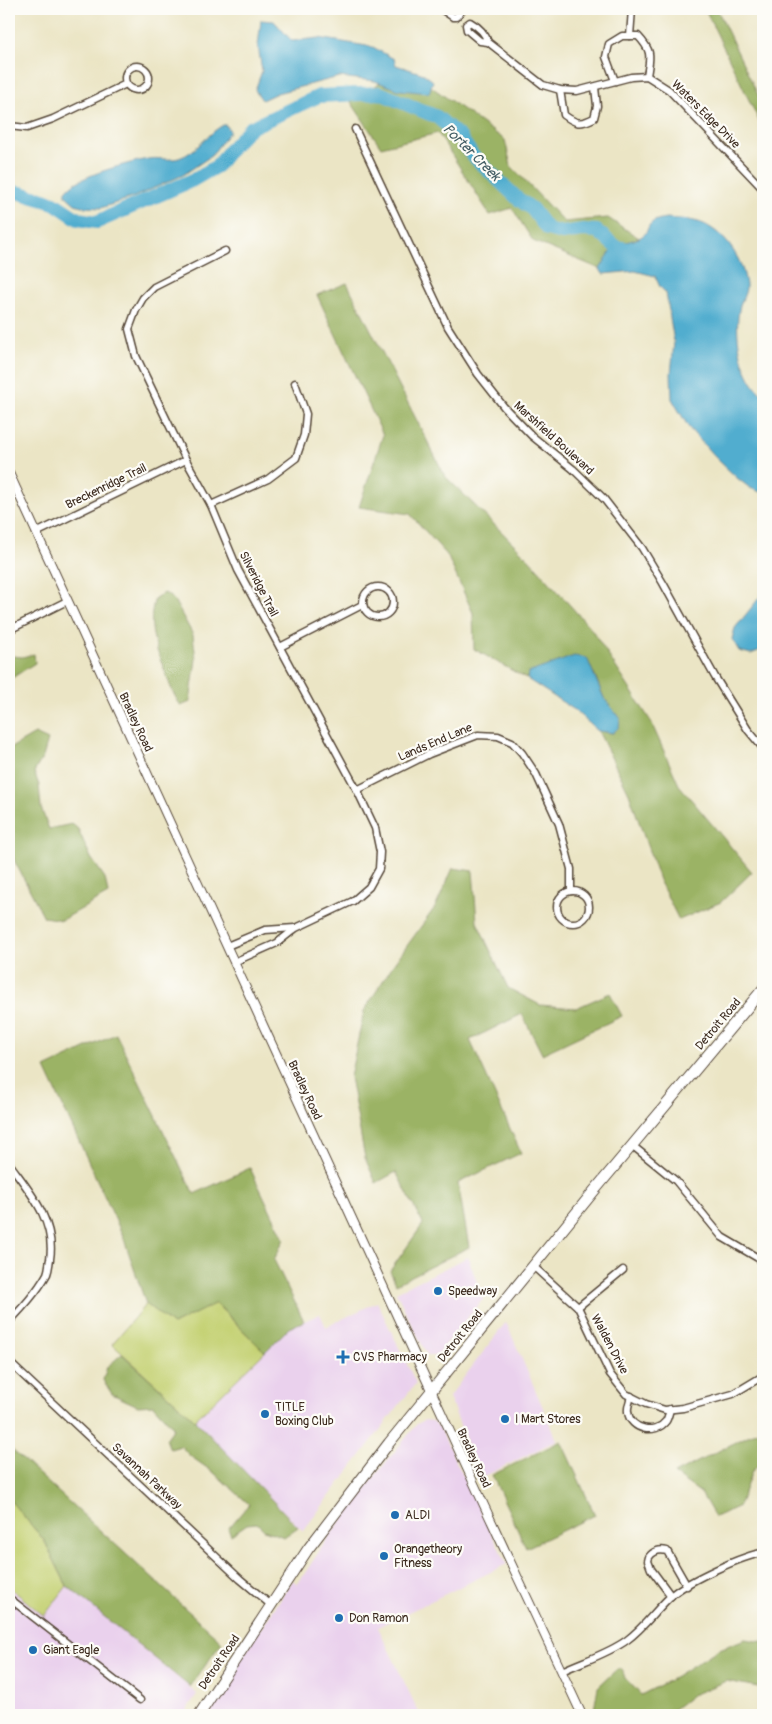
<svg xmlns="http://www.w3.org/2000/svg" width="772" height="1724" font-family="Pangolin,sans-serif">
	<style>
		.built { fill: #ead1ed }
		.green { fill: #c4d173; stroke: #807e48 }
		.forest { fill: #9bb365; stroke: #6b6e42 }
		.water { fill: #51adcf; stroke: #466c76 }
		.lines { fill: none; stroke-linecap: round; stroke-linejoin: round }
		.river { stroke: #51adcf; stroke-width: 14 }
		.minor-casing { stroke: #554637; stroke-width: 9 }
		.tertiary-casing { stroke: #554637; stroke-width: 10 }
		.primary-casing { stroke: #554637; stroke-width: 12 }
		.minor { stroke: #fff; stroke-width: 6 }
		.tertiary { stroke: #fff; stroke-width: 8 }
		.primary { stroke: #fff; stroke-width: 10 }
		.poi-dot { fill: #1f6fb2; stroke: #fdfcf7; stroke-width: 2 }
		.labels { text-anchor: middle; stroke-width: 4.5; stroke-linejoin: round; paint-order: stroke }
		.street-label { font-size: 12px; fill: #3b2a1e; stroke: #fdfcf7 }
		.poi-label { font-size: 12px; fill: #3b2a1e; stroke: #fdfcf7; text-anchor: start }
		.water-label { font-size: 14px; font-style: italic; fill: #445e65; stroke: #fdfcf7 }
	</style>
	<rect width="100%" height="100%" fill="#fdfcf7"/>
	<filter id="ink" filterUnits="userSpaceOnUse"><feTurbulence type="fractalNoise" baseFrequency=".02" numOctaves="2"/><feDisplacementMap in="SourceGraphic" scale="10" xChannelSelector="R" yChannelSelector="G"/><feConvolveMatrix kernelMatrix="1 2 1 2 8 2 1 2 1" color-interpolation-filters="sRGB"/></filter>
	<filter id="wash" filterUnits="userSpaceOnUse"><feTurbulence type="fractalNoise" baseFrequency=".0096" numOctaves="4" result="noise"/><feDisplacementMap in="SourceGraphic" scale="20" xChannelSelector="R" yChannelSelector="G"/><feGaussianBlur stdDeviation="1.12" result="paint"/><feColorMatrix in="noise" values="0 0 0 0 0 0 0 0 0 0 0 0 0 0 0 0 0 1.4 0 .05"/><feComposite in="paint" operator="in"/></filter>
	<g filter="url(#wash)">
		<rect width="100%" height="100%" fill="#ebe5c5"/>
		<g class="built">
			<polygon points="468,1257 483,1299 437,1355 427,1355 396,1292"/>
			<polygon points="377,1302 416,1383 303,1531 195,1420 289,1328 320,1314 326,1327"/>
			<polygon points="506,1322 557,1440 481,1478 449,1397"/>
			<polygon points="425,1420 433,1421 439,1427 507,1564 378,1627 420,1715 204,1715 293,1580 297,1585 328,1538 362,1492 417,1424"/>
			<polygon points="67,1586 197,1694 183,1715 9,1715 9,1587 44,1616"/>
		</g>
		<g class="green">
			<polygon points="215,1303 265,1352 195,1420 112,1344 146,1304 173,1325"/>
			<polygon points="9,1499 44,1540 67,1586 44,1616 9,1587"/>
		</g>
		<g class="forest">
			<polygon points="705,9 717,9 759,97 763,99 763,129"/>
			<path d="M404,67L505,140L511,166L564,222L608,218L639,238C615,246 614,248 600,269L533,241L512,208L490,215L438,133L381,147L351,102Z"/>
			<polygon points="347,283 445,476 528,558 592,630 650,720 679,785 752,872 721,902 679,920 659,880 629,793 598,731 613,733 620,719 604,698 594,673 528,673 527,679 474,649 473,613 447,555 410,514 359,507 383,435 317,295"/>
			<path d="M165,593L174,600L193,635L196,659L190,702L181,706C174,696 170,686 166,674C156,649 146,625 155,598Z"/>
			<polygon points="9,652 12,656 22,657 34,654 35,663 9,680"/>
			<polygon points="35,734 48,740 43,757 34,772 39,785 41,808 49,829 72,824 78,829 91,858 105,878 108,894 62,920 44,917 15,862 9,844 9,749"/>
			<polygon points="453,868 473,871 477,922 508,988 540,1005 576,1008 610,993 622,1016 542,1054 522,1014 470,1040 521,1153 458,1183 469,1247 396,1284 390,1271 423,1224 396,1172 376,1183 365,1158 350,1077 364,1011 393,965 436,906"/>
			<polygon points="116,1034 194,1194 250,1168 284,1239 274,1260 304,1321 289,1328 265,1352 216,1303 173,1325 146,1304 123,1236 45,1068"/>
			<polygon points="122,1354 195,1420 298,1527 284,1537 264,1530 257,1523 247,1524 231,1535 228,1529 249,1504 213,1472 190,1456 181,1446 170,1449 166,1439 174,1428 153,1405 138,1406 112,1394 103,1380 107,1367"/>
			<polygon points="763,1428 763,1461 752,1471 739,1506 715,1517 701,1493 674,1474"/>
			<polygon points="561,1441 595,1515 526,1548 492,1475"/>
			<polygon points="9,1447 222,1642 190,1687 67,1586 44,1540 9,1499"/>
			<polygon points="745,1639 763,1642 763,1688 726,1681 692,1695 666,1715 597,1715 594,1710 598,1687 617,1669 622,1669 625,1678 641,1695 670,1680 717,1650"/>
		</g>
		<g class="water">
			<polygon points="261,20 274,21 292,41 319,38 373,47 394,59 396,65 424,74 433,81 429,93 399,90 375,81 339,77 277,93 262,100 255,90 262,71 258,46"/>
			<path d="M223,125H226L230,131L211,156L183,175L134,197L101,208L85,207L75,204L66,196C66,192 65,192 68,189C78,176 131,162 148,159C158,157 169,161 179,158C197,152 207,134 223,125Z"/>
			<path d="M666,218C678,219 692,219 704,224C727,235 743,260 746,285C747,293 740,302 739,310C734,336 742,378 763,395V493L750,488L737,478L715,457L689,428L672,399L671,374L674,342L666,293L660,287L655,276L635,271L603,274L600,269C606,260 610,249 620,244C626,241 633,241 639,238C654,230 641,222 666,218Z"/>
			<polygon points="763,593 763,649 751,654 739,651 732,639 735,628"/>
			<polygon points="574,656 587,658 604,698 620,719 619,727 613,733 598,731 573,709 527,679 528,673"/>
		</g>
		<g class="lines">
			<polyline class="river" points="9,193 17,192 54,203 78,219 97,222 193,180 217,166 233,146 250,128 319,96 380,93 437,117 460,137 473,156 517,198 532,209 547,229 562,233 583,230 597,231 616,247 633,250"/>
		</g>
	</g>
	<g filter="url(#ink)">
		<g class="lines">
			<g class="minor-casing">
				<g id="minor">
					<polyline points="441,9 453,17 456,17 463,9"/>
					<polyline points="630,36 632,9"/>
					<path d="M488,42C485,33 479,27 470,22L466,25L467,30L480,41L488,42L543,85L560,90L577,91L631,77L647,76L669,90L763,189"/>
					<circle cx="137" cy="78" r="12"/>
					<path d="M615,81L606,57L609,44L622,36H638C653,52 650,56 647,76"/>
					<path d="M560,90L564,115C576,124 580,125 594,118L597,106L595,87"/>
					<polyline points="9,126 27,128 53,119 126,84"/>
					<polyline points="355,129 448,327 478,374 504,407 532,436 573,469 604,499 642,548 663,583 715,677 748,730 763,748"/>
					<polyline points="225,251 154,287 143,298 136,310 129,329 136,356 186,460 211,505 238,570 357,790 375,828 380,852 379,869 369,887 353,901 296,928 277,943 234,962"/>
					<polyline points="211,505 268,479 296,458 304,435 306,414 295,383"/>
					<polyline points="36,533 186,460"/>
					<circle cx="378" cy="602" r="15"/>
					<polyline points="9,630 67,601"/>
					<polyline points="280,647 362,605"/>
					<polyline points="357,790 429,754 478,735 498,736 512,742 522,753 536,774 559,824 571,869 571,891"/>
					<circle cx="573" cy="907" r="16"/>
					<polyline points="227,946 265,930 295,928"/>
					<polyline points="633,1146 676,1181 722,1237 763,1261"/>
					<path d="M9,1163C29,1191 56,1221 50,1259C49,1264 49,1269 47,1274C37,1292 23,1307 9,1322"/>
					<polyline points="533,1266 578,1307 610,1374 626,1394 646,1404 665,1410 683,1408 733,1394 763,1376"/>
					<polyline points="578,1307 623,1270"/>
					<polyline points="9,1362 240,1579 271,1605"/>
					<path d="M631,1396C630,1401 627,1407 628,1412C630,1430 656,1435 666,1421C668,1418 669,1413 670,1409"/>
					<path d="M671,1596L651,1569L648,1561L649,1557C653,1551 660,1549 667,1551L687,1586"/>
					<polyline points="9,1598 140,1700"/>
					<path d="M562,1671C583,1661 608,1654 627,1640C645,1627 657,1608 673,1594C689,1581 743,1555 763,1553"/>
				</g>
			</g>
			<g class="tertiary-casing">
				<polyline id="tertiary" points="9,473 488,1514 582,1715"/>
			</g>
			<g class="primary-casing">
				<polyline id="primary" points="199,1715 308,1549 389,1443 594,1191 763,989"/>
			</g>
			<use href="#minor" class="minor"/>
			<use href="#tertiary" class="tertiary"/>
			<use href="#primary" class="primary"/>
		</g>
	</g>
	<g class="poi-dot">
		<circle cx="438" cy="1291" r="5"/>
		<path d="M340.5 1349.5h5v5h5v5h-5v5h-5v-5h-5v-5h5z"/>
		<circle cx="265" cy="1414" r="5"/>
		<circle cx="505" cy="1419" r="5"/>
		<circle cx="395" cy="1515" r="5"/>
		<circle cx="384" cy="1556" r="5"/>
		<circle cx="339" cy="1618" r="5"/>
		<circle cx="33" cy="1650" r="5"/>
	</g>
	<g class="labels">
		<g class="street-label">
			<text transform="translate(706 114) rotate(45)" y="4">Waters Edge Drive</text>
			<text transform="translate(554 438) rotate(42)" y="4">Marshfield Boulevard</text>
			<text transform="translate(106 486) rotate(-26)" y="4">Breckenridge Trail</text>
			<text transform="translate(259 584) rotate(63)" y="4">Silveridge Trail</text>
			<text transform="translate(136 722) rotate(65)" y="4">Bradley Road</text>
			<text transform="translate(435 742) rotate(-23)" y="4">Lands End Lane</text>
			<text transform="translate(718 1024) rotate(-50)" y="4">Detroit Road</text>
			<text transform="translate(305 1090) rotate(65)" y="4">Bradley Road</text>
			<text transform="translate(460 1336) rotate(-51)" y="4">Detroit Road</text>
			<text transform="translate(610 1344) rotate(62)" y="4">Walden Drive</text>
			<text transform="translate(474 1458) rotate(65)" y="4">Bradley Road</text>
			<text transform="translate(147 1476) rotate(43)" y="4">Savannah Parkway</text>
			<text transform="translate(219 1662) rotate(-56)" y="4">Detroit Road</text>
		</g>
		<g class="poi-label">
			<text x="448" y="1295">Speedway</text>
			<text x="353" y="1361">CVS Pharmacy</text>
			<text x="275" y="1411">TITLE<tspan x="275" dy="14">Boxing Club</tspan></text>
			<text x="515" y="1423">I Mart Stores</text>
			<text x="405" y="1519">ALDI</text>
			<text x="394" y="1553">Orangetheory<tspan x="394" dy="14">Fitness</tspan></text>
			<text x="349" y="1622">Don Ramon</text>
			<text x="43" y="1654">Giant Eagle</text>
		</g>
		<g class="water-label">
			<text transform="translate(472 152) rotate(45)" y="5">Porter Creek</text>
		</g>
	</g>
	<rect width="772" height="1724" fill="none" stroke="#fdfcf7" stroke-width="30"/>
</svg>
